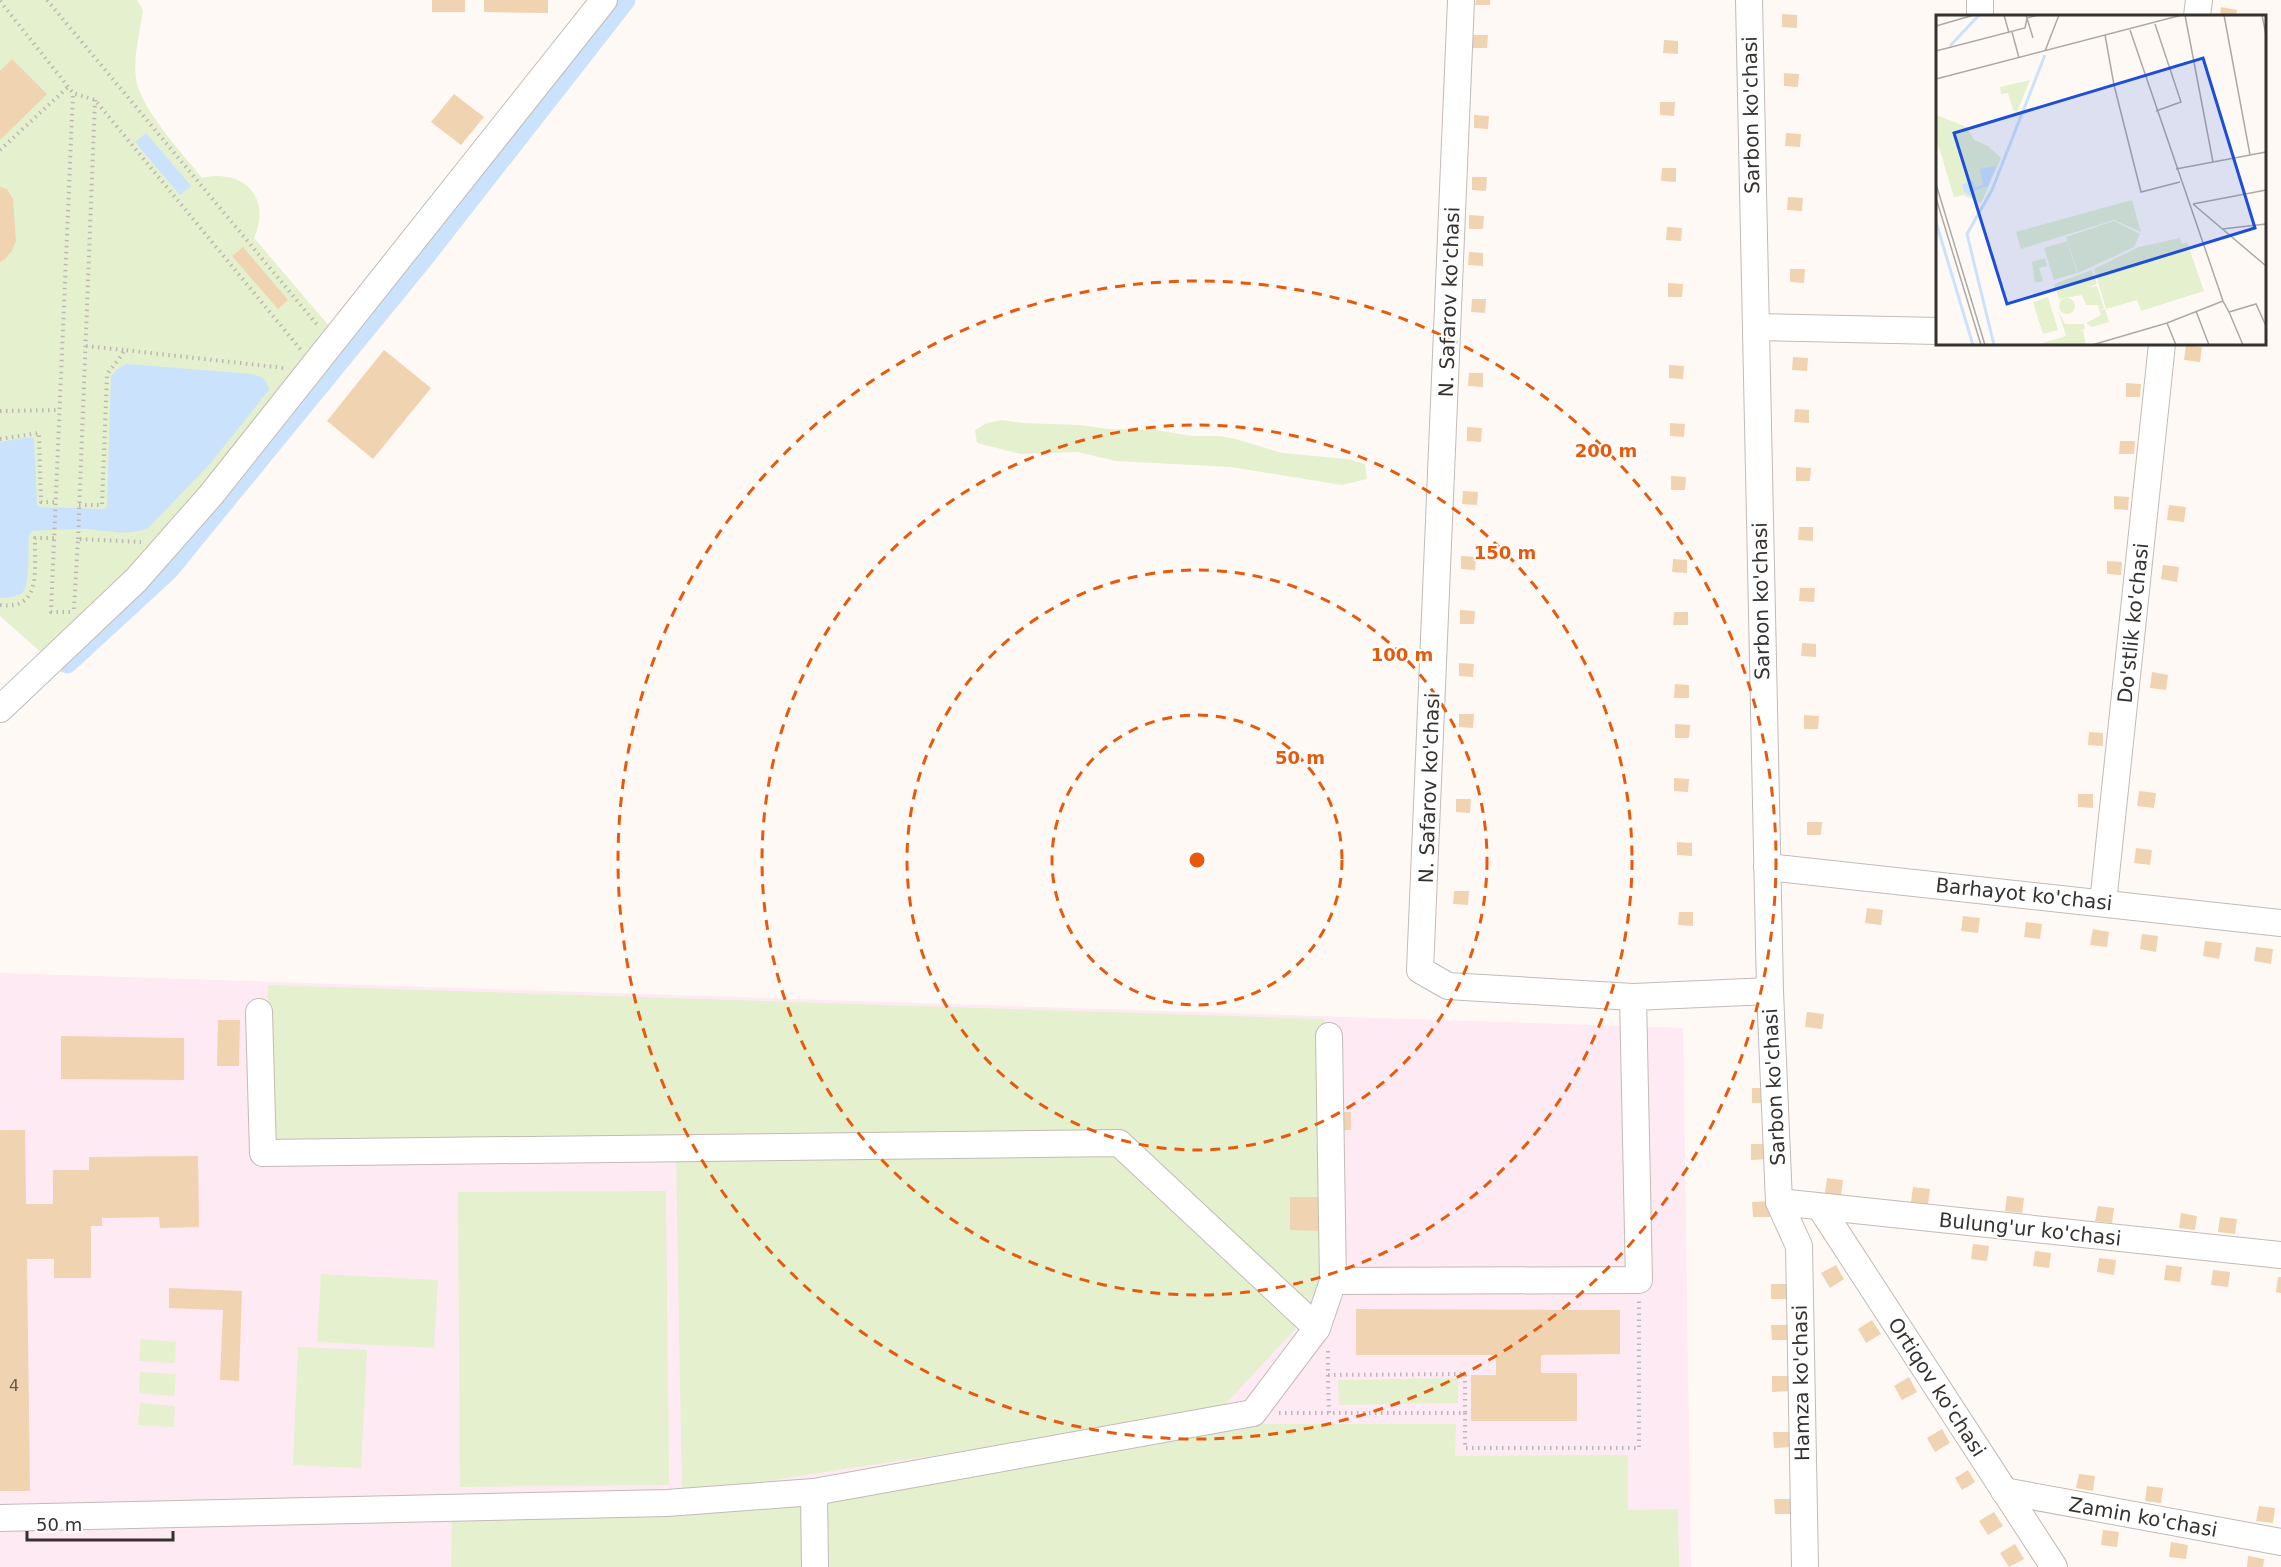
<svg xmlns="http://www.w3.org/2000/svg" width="2281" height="1567" font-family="'DejaVu Sans',sans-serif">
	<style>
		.education { fill: #feeaf2 }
		.green { fill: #e5f0cf }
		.water { fill: #cbe2fd }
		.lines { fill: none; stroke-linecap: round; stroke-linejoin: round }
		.canal { stroke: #cbe2fd; stroke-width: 21 }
		.building { fill: #f0d3b0 }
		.minor-casing { stroke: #c2bbb7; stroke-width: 28 }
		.path { stroke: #bcb7b3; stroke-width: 4; stroke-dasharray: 1.5 4.5; stroke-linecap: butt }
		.minor { stroke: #fff; stroke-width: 26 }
		.ring { fill: none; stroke: #e8590c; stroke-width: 3; stroke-dasharray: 10 8 }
		.labels { text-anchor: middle; stroke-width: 4.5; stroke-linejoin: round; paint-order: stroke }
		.number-label { font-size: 16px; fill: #645a50 }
		.street-label { font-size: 20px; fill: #353230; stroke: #fff }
		.inset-river { fill: none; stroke: #cbe2fd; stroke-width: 3 }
		.inset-road { fill: none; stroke: #aea9a6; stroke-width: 1.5 }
		.view { fill: #1d4ed8; fill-opacity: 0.15; stroke: #1d4ed8; stroke-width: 3 }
		.inset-edge { fill: none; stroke: #353230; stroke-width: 3 }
		.centre { fill: #e8590c; stroke: #fff; stroke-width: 3 }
		.ring-label { font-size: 18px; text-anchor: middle; font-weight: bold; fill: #e8590c; stroke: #fff; stroke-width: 4.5; stroke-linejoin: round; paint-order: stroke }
	</style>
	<rect width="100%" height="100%" fill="#fff9f5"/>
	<polygon class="education" points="0,973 1683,1028 1691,1567 0,1567"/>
	<g class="green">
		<path d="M0,0H137L143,10C140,33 133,56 136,79C140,108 183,154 202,178C244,168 272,198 254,238L330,327L188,514L44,655L0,616Z"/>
		<polygon points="1002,420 1022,423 1080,425 1108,429 1156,430 1192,436 1219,436 1236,439 1282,453 1348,459 1365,464 1367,479 1342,485 1231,467 1116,461 1078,452 1021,454 977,443 975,430 987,423"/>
		<polygon points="268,985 1324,1019 1323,1293 1315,1307 1307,1308 1124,1136 266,1143"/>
		<polygon points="1117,1149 1301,1323 1218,1412 682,1494 676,1155"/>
		<polygon points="666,1191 669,1485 460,1487 458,1192"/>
		<polygon points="321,1274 438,1280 434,1348 317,1342"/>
		<polygon points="141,1339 176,1342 175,1363 139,1361"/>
		<polygon points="298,1347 367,1350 361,1468 293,1465"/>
		<polygon points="140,1372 176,1374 174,1396 139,1393"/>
		<polygon points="1458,1378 1458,1403 1339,1405 1338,1380"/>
		<polygon points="140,1403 175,1406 174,1427 138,1425"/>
		<polygon points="1260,1424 1456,1424 1455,1456 1628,1455 1628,1510 1678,1509 1679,1567 824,1567 824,1499"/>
		<polygon points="804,1496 807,1567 451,1567 452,1515"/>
	</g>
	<g class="water">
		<polygon points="146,133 191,186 180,195 135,142"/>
		<path d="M127,364L252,374C262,377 267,379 269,390L209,465L148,528C126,537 107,530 83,529C66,529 49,530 32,531L29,535C28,547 30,584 23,592C17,597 7,598 0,598V442L30,437L34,439L37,505L41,507L104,509L107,506L111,376L119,368Z"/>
	</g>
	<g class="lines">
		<polyline class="canal" points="67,663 168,570 424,257 625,0"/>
	</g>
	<g class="building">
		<rect x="432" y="0" width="33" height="12"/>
		<polygon points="484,0 548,0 548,13 484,12"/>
		<polygon points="1476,0 1490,0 1490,5 1475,5"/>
		<polygon points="2221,7 2237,10 2236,16 2220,16"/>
		<polygon points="1782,14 1797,15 1797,28 1782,27"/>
		<polygon points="1473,35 1488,35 1487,48 1472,48"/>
		<polygon points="1664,40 1678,41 1678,54 1663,53"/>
		<polygon points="12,59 47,94 0,140 0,71"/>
		<polygon points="1784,73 1799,74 1798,87 1784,86"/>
		<polygon points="454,94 484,117 461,145 431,122"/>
		<polygon points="1660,102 1675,102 1674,116 1660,115"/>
		<polygon points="1474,115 1489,116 1488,129 1474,128"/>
		<polygon points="1786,133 1801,134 1800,147 1785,146"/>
		<polygon points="1662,168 1676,168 1676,182 1661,181"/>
		<polygon points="1472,177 1487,177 1486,191 1472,190"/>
		<polygon points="0,187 7,189 13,199 16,241 12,251 5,259 0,262"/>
		<polygon points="1788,197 1803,198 1802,211 1787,210"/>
		<polygon points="1469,215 1484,216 1483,229 1469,229"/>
		<polygon points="1667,227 1682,228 1681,241 1666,240"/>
		<polygon points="243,247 288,300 278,309 232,256"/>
		<polygon points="1469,252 1483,253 1483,266 1468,265"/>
		<polygon points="1790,269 1805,269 1804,283 1790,282"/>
		<polygon points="1668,283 1683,284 1682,297 1668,297"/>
		<polygon points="1472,299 1486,299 1485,313 1471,312"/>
		<polygon points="2186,345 2202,347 2200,362 2184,360"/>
		<polygon points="384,350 431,388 373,459 327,421"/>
		<polygon points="1793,357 1808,358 1807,371 1792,370"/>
		<polygon points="1669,365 1684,366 1683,379 1669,378"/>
		<polygon points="1469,373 1483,373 1483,387 1468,386"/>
		<polygon points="2126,383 2141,384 2140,397 2126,397"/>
		<polygon points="1795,409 1809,410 1809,423 1794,422"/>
		<polygon points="1670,423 1685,424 1684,437 1670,436"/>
		<polygon points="1467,427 1482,428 1481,442 1467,441"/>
		<polygon points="2120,441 2135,441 2134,454 2119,454"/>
		<polygon points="1796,467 1811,468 1810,481 1796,481"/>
		<polygon points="1671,476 1686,477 1685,490 1671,490"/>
		<polygon points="1463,491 1478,492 1477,505 1462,504"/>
		<polygon points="2114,496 2129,497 2128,510 2114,509"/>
		<polygon points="2169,505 2186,507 2184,522 2167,520"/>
		<polygon points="1799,527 1813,527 1813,541 1798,540"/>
		<polygon points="1461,556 1476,557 1475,570 1461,569"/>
		<polygon points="1673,559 1687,560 1687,573 1672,572"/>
		<polygon points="2107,561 2122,562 2121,575 2107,574"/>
		<polygon points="2163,565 2179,567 2177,582 2161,579"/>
		<polygon points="1800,588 1815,588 1814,602 1799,601"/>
		<polygon points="1460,610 1475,611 1474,624 1460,624"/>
		<polygon points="1674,612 1688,612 1688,625 1673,625"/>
		<polygon points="1802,643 1816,644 1816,657 1801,656"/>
		<polygon points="1459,663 1474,664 1473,677 1459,676"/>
		<polygon points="2152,672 2168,675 2166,690 2150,688"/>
		<polygon points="1675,684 1689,685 1689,698 1674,698"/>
		<polygon points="1459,714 1474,714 1473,728 1459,727"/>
		<polygon points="1804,715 1819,716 1818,729 1804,729"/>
		<polygon points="1675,724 1690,725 1689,738 1675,738"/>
		<polygon points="2089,732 2103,733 2103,746 2088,745"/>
		<polygon points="1674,778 1689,779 1688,792 1674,791"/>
		<polygon points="2139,791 2156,793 2154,808 2137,806"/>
		<polygon points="2078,794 2093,794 2093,808 2078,807"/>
		<polygon points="1456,799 1471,799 1470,813 1456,812"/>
		<polygon points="1807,822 1822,822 1821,835 1807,835"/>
		<polygon points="1677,842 1692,843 1692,856 1677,855"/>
		<polygon points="2136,848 2152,850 2150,865 2134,863"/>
		<polygon points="1454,891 1469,891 1468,905 1453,904"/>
		<polygon points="1867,908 1883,910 1881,925 1865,923"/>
		<polygon points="1679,912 1693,912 1693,926 1678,925"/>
		<polygon points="1963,916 1980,918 1978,933 1961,931"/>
		<polygon points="2026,922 2042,924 2040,939 2024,937"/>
		<polygon points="2093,929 2109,932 2107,947 2090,945"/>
		<polygon points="2142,934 2158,936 2156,952 2140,949"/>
		<polygon points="2205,941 2222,943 2219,959 2203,956"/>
		<polygon points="2256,947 2273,949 2271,964 2254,961"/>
		<polygon points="1807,1012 1824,1014 1822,1029 1805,1027"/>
		<polygon points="218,1020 240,1020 239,1066 217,1066"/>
		<polygon points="61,1036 184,1038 184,1080 61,1079"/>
		<rect x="1752" y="1088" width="17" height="15"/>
		<rect x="1342" y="1112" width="9" height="18"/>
		<polygon points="0,1130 25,1130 26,1204 53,1204 53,1170 89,1170 89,1157 198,1156 199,1227 160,1228 159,1217 102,1218 102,1226 91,1226 91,1278 54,1278 54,1259 27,1259 30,1491 0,1491"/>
		<polygon points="1751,1144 1768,1144 1769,1159 1751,1160"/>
		<polygon points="1827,1178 1843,1180 1841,1195 1825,1193"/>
		<polygon points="1913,1187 1930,1189 1928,1204 1911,1202"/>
		<polygon points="2007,1196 2024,1198 2022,1213 2005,1211"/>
		<polygon points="1290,1197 1324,1197 1324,1231 1290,1230"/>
		<polygon points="1770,1201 1770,1217 1753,1217 1752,1202"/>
		<polygon points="2098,1206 2114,1208 2112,1223 2095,1221"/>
		<polygon points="2181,1213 2197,1216 2195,1230 2179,1228"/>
		<polygon points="2220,1217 2237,1219 2235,1234 2218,1232"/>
		<polygon points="1973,1244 1989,1246 1987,1261 1971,1259"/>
		<polygon points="2035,1251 2051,1253 2049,1268 2033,1266"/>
		<polygon points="2099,1258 2116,1260 2114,1275 2097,1272"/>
		<polygon points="1836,1265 1844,1279 1830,1288 1821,1273"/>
		<polygon points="2166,1265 2182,1267 2180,1282 2164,1280"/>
		<polygon points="2213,1270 2230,1272 2228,1287 2211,1285"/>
		<polygon points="2278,1277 2281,1277 2281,1293 2276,1292"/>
		<rect x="1771" y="1284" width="17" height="15"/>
		<polygon points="169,1288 242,1291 239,1381 220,1380 223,1310 169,1308"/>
		<polygon points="1356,1309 1620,1310 1620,1354 1541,1355 1541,1373 1577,1373 1577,1421 1471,1421 1471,1375 1496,1375 1496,1355 1356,1355"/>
		<polygon points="1872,1320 1881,1334 1866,1343 1858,1329"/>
		<polygon points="1771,1325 1789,1325 1789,1340 1772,1340"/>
		<polygon points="1772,1376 1789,1376 1790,1391 1772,1392"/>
		<polygon points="1909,1377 1917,1392 1902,1400 1894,1386"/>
		<polygon points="1942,1429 1950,1443 1935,1452 1927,1438"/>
		<polygon points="1773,1432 1790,1432 1791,1447 1774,1448"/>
		<polygon points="1968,1470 1975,1482 1962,1490 1955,1478"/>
		<polygon points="2079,1474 2095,1476 2093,1491 2076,1488"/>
		<polygon points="2147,1486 2163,1488 2161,1503 2145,1501"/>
		<polygon points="1774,1499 1791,1499 1792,1514 1775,1514"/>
		<polygon points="2259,1506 2275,1508 2273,1523 2256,1521"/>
		<polygon points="1994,1512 2003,1526 1988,1535 1979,1521"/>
		<polygon points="2103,1530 2119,1532 2117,1547 2101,1545"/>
		<polygon points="2171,1542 2188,1545 2186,1559 2169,1557"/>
		<polygon points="2015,1544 2024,1559 2009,1567 2000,1553"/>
		<polygon points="2248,1556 2264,1559 2263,1567 2247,1567"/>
	</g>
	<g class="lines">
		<g class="minor-casing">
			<g id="minor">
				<polyline points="1461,0 1420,970 1448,986 1633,997 1770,991"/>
				<polyline points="1749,0 1770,991 1779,1202 1799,1246 1805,1567"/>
				<polyline points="1980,0 1980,16"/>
				<polyline points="2197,16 2199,0"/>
				<polyline points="1756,327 1938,331"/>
				<polyline points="0,709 136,580 211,495 604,0"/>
				<polyline points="1767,867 2281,923"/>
				<polyline points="2103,903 2162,344"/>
				<polyline points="1779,1202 2281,1255"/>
				<polyline points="1820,1207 2054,1567"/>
				<polyline points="1333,1281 1639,1280 1633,997"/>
				<polyline points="1317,1328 1333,1281 1329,1036"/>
				<polyline points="2004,1491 2281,1542"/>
				<polyline points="814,1492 815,1567"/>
				<polyline points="0,1518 667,1503 814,1492 1253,1413 1317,1328 1119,1143 263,1153 259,1012"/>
			</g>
		</g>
		<g class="path">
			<polyline points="47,0 319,327"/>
			<polyline points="0,1 73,93 95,100 301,350"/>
			<polyline points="0,150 68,87"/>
			<polyline points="86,346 124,350"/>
			<polyline points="0,411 59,410"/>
			<polyline points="0,439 39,433 41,502 56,502"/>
			<path d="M79,505H102L107,375C112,366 120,360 124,350L284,368"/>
			<polyline points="78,539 95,100"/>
			<path d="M0,605C43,611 34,567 35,538H54"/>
			<polyline points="74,609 78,539 141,542"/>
			<polyline points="70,612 51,612 73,93"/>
			<polyline points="1328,1351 1328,1375 1465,1374 1465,1413"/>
			<polyline points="1328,1375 1329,1413"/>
			<polyline points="1279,1413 1465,1413 1465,1448 1639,1448 1639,1301"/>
		</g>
		<use href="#minor" class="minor"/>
	</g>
	<g class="ring">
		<circle cx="1197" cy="860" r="145"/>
		<circle cx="1197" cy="860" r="290"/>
		<circle cx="1197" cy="860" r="435"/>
		<circle cx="1197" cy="860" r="579"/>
	</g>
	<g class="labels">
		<g class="number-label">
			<text x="14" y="1391">4</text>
		</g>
		<g class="street-label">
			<text transform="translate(1751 115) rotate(-91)" y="7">Sarbon ko'chasi</text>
			<text transform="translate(1449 302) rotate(-88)" y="7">N. Safarov ko'chasi</text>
			<text transform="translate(1761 601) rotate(-91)" y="7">Sarbon ko'chasi</text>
			<text transform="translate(2133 623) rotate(-84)" y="7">Do'stlik ko'chasi</text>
			<text transform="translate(1429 788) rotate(-88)" y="7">N. Safarov ko'chasi</text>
			<text transform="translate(2024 894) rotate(6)" y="7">Barhayot ko'chasi</text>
			<text transform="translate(1774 1087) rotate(-93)" y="7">Sarbon ko'chasi</text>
			<text transform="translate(2030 1229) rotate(6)" y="7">Bulung'ur ko'chasi</text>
			<text transform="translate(1801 1383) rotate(-91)" y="7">Hamza ko'chasi</text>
			<text transform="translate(1937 1387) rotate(57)" y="7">Ortiqov ko'chasi</text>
			<text transform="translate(2143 1517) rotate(10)" y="7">Zamin ko'chasi</text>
		</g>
	</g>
	<g transform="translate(1936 15)">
		<rect width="330" height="330" fill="#fff9f5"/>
		<path d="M94,65L81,97L77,95L72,78L65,79L64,72ZM0,100L31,112L38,125L52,131L65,143L45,188L27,180L18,182L0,123ZM196,185L205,217L178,205L85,234L80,217ZM178,206L204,219L198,232L142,258L130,222ZM244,223L246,229L251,227L268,276L205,296L201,285L170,294L158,254L203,232ZM131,226L141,258L118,265L108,233ZM109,243L111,251L103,253L107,266L99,268L96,247ZM156,255L161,269L152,272L161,271L168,293L165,295L169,294L173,307L156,312L150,308L165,300L162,290H150L146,280L123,284L118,269ZM112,282L122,315L107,319L97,287ZM123 291a8 8 0 1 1 16 0a8 8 0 1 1-16 0ZM122,295L129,309H148L149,314L142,317L147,316L150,330H100L130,321Z" fill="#e5f0cf"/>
		<path d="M60,151L52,171L39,175L40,183L28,177L26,170L36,165L39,172L47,170L44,154Z" fill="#cbe2fd"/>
		<path class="inset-river" d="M14,31L43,0M0,207L37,330M58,330L31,219L56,175L109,40"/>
		<path class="inset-road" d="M68,0L73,18M90,0L97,23M249,0L277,147M288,0L314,140M326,0L330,20M219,9L245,87L220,96M0,11L38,0M194,15L287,286L293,297L320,289L330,311M76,17L83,43M169,20L178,70L205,177L244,167M0,36L89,13L91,3L102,0M109,36L123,0M0,64L246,0M240,154L330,137M0,169L49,330M0,183L45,330M257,189L330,251M257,189L330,175M286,214L330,209M260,296L273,330M293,297L307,330M231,308L240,330M156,330L231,308L287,286"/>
		<path class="view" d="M267,43L319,213L71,289L18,118Z"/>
		<rect width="330" height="330" class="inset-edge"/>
	</g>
	<circle cx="1197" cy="860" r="9" class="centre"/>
	<g class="ring-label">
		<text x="1606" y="457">200 m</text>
		<text x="1505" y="559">150 m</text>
		<text x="1402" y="661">100 m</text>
		<text x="1300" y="764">50 m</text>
	</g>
	<path d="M27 1531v9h146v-9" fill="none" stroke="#353230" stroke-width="3"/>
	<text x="36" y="1531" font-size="18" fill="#353230" stroke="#ffffff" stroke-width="4.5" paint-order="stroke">50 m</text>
</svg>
